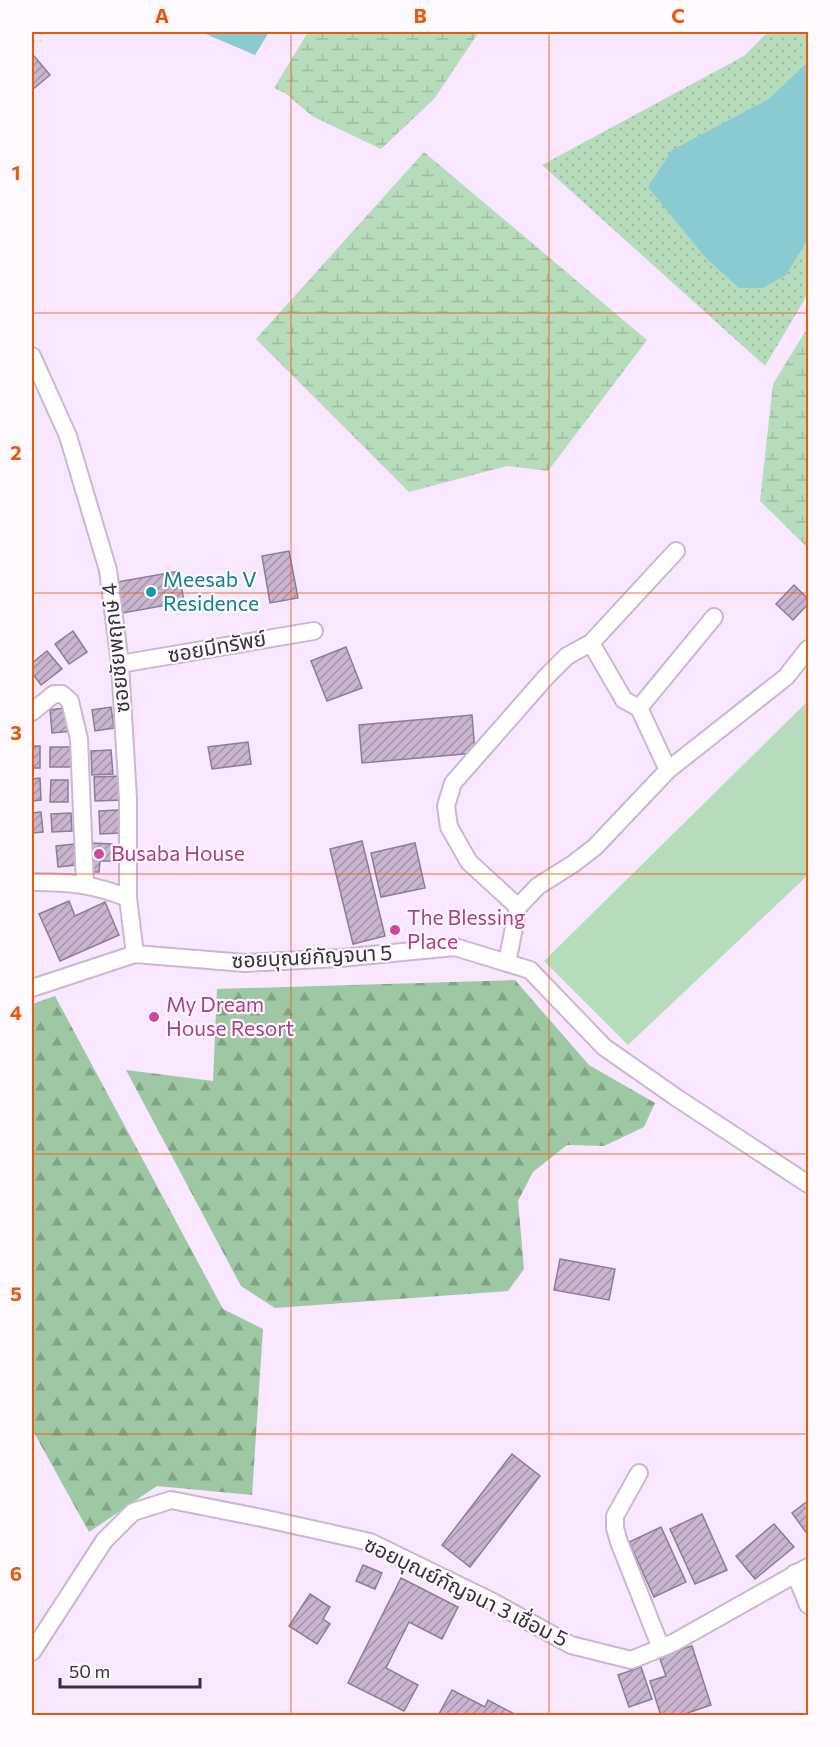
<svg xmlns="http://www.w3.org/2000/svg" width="840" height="1747" font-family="Commissioner,'Noto Sans Thai',sans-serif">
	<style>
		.green { fill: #b6dcbb }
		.forest { fill: url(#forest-firs) }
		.wetland { fill: url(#wetland-marsh) }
		.park { fill: url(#park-dots) }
		.water { fill: #89cbd1 }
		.building { fill: url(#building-hatch); stroke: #8e7b94; stroke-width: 1.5 }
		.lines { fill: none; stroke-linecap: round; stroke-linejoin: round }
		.street-casing { stroke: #cbb7d2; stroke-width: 20 }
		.street { stroke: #fff; stroke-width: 16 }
		.grid { fill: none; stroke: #e8590c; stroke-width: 1.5; stroke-opacity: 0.55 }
		.culture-dot { fill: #0f9aa8; stroke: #fef9ff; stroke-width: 2 }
		.hotel-dot { fill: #d1479c; stroke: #fef9ff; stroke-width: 2 }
		.labels { text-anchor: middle; stroke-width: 4.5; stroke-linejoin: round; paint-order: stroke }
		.culture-label { font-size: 21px; fill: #0d838f; stroke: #fef9ff; text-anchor: start }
		.street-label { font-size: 21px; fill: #38303b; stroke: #fef9ff }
		.hotel-label { font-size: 21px; fill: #b23c85; stroke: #fef9ff; text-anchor: start }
		.neatline { fill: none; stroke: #e8590c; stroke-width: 2 }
		.grid-label { font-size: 20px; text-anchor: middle; font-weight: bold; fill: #e8590c }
	</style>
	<defs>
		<pattern id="forest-firs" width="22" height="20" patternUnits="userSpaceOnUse" patternTransform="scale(1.5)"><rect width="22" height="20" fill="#9ec8a4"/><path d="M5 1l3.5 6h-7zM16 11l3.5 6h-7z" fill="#82a387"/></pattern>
		<pattern id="wetland-marsh" width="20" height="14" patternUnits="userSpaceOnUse" patternTransform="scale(1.5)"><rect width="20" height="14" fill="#b6dcbb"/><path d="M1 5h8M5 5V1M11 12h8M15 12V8" fill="none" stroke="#9dbda2"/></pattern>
		<pattern id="park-dots" width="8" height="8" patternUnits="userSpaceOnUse" patternTransform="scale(1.5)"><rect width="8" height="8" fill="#b6dcbb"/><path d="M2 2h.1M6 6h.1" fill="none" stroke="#9dbda2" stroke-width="1.8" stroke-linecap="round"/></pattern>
		<pattern id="building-hatch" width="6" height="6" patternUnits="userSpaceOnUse" patternTransform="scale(1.5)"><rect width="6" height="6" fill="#c9b5d0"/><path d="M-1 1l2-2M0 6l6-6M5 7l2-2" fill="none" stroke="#a494aa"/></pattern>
	</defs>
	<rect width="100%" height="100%" fill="#f8e7fe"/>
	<polygon class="green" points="808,701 808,875 628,1045 544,961"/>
	<g class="forest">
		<polygon points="515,980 589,1065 655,1103 644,1127 604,1146 567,1145 533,1172 518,1201 524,1269 508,1291 275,1308 241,1286 126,1070 213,1081 217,989"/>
		<polygon points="55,996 223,1309 263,1329 252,1495 157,1486 89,1532 32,1429 32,1004"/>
	</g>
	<g class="wetland">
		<polygon points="308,32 479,32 434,99 381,149 312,116 285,93 274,88"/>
		<polygon points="424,152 647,340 548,471 507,466 409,492 256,339"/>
		<polygon points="808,327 808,548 760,501 773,384"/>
	</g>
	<polygon class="park" points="768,32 808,32 808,294 765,366 542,165 744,56"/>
	<g class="water">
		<polygon points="201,32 269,32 255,55"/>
		<polygon points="808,62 808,239 786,275 763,288 739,288 705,257 648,187 672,150 769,99"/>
	</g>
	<g class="building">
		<polygon points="34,56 50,75 32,90 32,58"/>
		<polygon points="289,551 298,598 270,603 262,556"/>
		<polygon points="179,571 184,602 123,613 117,582"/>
		<polygon points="794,585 808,599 808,604 793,620 776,604"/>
		<polygon points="73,631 87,652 69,664 55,644"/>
		<polygon points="346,647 362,688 327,701 311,661"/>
		<polygon points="47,651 62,669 41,685 32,673 32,663"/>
		<polygon points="71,707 73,731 52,733 50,710"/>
		<polygon points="111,707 114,728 95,731 92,710"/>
		<polygon points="472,715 475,753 362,763 359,725"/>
		<polygon points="248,742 251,764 212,769 208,747"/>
		<rect x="32" y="746" width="8" height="22"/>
		<rect x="50" y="747" width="21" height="20"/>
		<polygon points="111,750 113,774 92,775 91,751"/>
		<polygon points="122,776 122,800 95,801 94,777"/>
		<polygon points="40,778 41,800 32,801 32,779"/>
		<polygon points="51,780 68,780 68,802 50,802"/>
		<polygon points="119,810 120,833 100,834 99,811"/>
		<polygon points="41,812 43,832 32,833 32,813"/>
		<polygon points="71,813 72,831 52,832 51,814"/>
		<polygon points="362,841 385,936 353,944 330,849"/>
		<polygon points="91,843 112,844 112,861 100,861 99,872 90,872"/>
		<polygon points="415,843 425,888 381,897 371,853"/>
		<polygon points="74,844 76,865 58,867 56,846"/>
		<polygon points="69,901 75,916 105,902 119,935 60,961 39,914"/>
		<polygon points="560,1259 615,1269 609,1300 554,1290"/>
		<polygon points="512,1454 540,1476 470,1567 442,1545"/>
		<polygon points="808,1501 808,1535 792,1513"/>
		<polygon points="702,1514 727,1570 695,1584 670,1529"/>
		<polygon points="774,1524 794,1547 755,1579 736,1556"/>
		<polygon points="661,1527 686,1582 654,1597 629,1542"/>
		<polygon points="363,1565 382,1573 375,1589 356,1581"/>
		<polygon points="401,1578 458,1607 442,1639 409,1622 386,1668 418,1685 404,1711 348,1683"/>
		<polygon points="310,1594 330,1607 323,1619 330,1624 317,1644 289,1626"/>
		<polygon points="692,1646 711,1705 679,1716 661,1716 650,1681 666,1676 659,1656"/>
		<polygon points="641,1667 652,1699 629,1707 618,1675"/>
		<polygon points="452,1690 485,1707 488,1700 518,1716 443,1716 439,1714"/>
	</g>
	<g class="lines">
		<g class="street-casing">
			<g id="street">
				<polyline points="32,356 68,436 108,570 120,664 128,799 128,898 135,954"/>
				<polyline points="591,643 624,700 639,708 668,770"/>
				<polyline points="120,664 314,631"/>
				<polyline points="639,708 714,617"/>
				<polyline points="32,712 54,694 62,694 70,701 79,739 85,885"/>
				<path d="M32,882C69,882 93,884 128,898"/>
				<polyline points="518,907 469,862 449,827 446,806 453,783 547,676 567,656 591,643 676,551"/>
				<polyline points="507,963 518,907 538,886 573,864 595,847 668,770 786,677 808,649"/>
				<polyline points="32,988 135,954 245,963 340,958 455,947 530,970 604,1047 677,1098 808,1184"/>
				<polyline points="639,1473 615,1516 615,1528 619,1542 661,1648"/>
				<polyline points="795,1573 808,1605"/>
				<polyline points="32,1652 104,1541 133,1512 171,1500 262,1518 370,1542 493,1602 571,1645 631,1660 673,1643 808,1567"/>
			</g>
		</g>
		<use href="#street" class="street"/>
	</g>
	<path class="grid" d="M291,32V1716M549,32V1716M32,313H808M32,593H808M32,874H808M32,1154H808M32,1434H808"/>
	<circle class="culture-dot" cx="151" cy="592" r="6"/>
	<g class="hotel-dot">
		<circle cx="99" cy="854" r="6"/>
		<circle cx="395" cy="930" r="6"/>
		<circle cx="154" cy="1017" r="6"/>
	</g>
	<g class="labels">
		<g class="culture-label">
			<text x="163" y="587">Meesab V<tspan x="163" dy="24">Residence</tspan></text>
		</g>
		<g class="street-label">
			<text transform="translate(217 647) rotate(-10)" y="7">ซอยมีทรัพย์</text>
			<text transform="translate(116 648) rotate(-96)" y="7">ซอยชัยพฤกษ์ 4</text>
			<text transform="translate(312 957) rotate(-3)" y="7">ซอยบุณย์กัญจนา 5</text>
			<text transform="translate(466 1592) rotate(26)" y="7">ซอยบุณย์กัญจนา 3 เชื่อม 5</text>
		</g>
		<g class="hotel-label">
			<text x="111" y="861">Busaba House</text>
			<text x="407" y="925">The Blessing<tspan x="407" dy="24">Place</tspan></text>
			<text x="166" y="1012">My Dream<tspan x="166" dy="24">House Resort</tspan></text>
		</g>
	</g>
	<rect width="840" height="1747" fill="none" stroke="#fef9ff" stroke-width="66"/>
	<path d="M60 1678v9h140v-9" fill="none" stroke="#38303b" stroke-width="3"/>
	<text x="69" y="1678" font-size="18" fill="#38303b" stroke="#fef9ff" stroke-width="4.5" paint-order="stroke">50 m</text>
	<rect x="33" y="33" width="774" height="1681" class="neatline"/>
	<g class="grid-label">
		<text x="162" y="23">A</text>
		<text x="420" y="23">B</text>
		<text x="678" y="23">C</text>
		<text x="16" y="180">1</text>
		<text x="16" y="460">2</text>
		<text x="16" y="740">3</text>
		<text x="16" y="1020">4</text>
		<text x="16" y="1301">5</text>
		<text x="16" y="1581">6</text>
	</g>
</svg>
